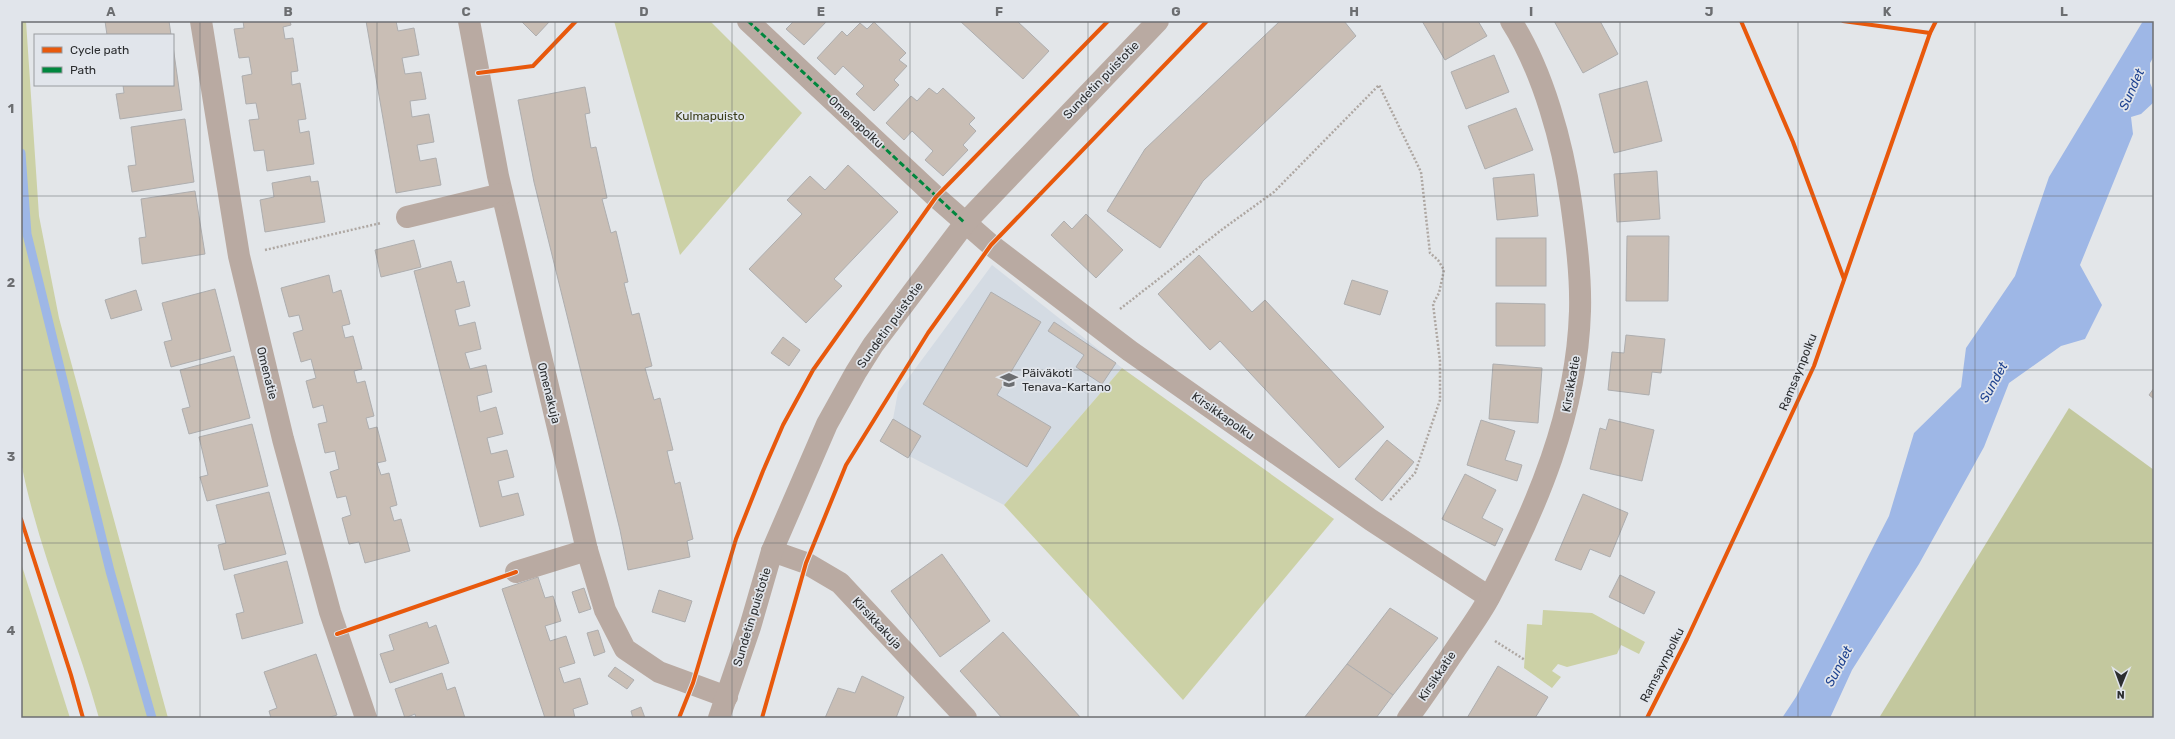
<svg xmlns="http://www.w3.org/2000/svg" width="2175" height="739" font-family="Rubik,sans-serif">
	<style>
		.built { fill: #d4dbe3 }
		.green { fill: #ccd1a6 }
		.forest { fill: #c3c89e }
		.water { fill: #9eb7e6 }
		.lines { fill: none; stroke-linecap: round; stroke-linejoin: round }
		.stream { stroke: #9eb7e6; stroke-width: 9 }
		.building { fill: #c9beb5; stroke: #aeaeaf }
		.path { stroke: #aea7a2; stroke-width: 2.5; stroke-dasharray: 2 2; stroke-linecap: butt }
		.minor { stroke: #b9aaa2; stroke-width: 22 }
		.quiet { stroke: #00873e; stroke-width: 3; stroke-dasharray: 6 3; stroke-linecap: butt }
		.cycleway-casing { stroke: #e1e5eb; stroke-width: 6 }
		.cycleway { stroke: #e8590c; stroke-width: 4 }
		.grid { fill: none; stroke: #6c6e71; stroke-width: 1; stroke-opacity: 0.55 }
		.labels { text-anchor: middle; stroke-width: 3.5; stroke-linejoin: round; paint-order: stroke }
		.street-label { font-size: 12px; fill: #2c2e30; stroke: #e1e5eb }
		.park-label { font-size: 12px; fill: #393c19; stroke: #e1e5eb }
		.poi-label { font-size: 12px; fill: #2c2e30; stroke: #e1e5eb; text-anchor: start }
		.water-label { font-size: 13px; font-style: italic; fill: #1f4390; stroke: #e1e5eb }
		.neatline { fill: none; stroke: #6c6e71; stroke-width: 1.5 }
		.grid-label { font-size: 13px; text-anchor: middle; font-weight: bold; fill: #6c6e71 }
	</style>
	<rect width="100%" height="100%" fill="#e3e6e9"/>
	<polygon class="built" points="992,265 1122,368 1004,505 880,441 893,419 898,392"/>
	<g class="green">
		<path d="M21,21H26L39,216L59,318L168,718H99C75,632 38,550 21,462Z"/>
		<polygon points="614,21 710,21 802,113 680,255"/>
		<polygon points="1122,368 1334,519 1183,700 1004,505"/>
		<polygon points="21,563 70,718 21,718"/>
		<polygon points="1543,610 1592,613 1645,642 1639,654 1621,645 1617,654 1567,667 1558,664 1552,671 1561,677 1552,688 1524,668 1527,624 1542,625"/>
	</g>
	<polygon class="forest" points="2069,408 2154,470 2154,718 1879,718"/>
	<polygon class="water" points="2143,21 2154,21 2154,56 2150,63 2150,83 2154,92 2154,102 2141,114 2131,117 2133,134 2080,265 2102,305 2085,339 2061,346 2009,383 1984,447 1919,564 1852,670 1830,718 1782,718 1796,697 1889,516 1914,433 1961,387 1966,348 2015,276 2049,177"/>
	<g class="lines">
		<polyline class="stream" points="21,153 27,234 110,571 152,718"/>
	</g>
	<g class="building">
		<polygon points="105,21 169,21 171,35 107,35"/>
		<polygon points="243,21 290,21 291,25 283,27 285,39 293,38 298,71 291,72 292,85 300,83 306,119 298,120 300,133 309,131 314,164 267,171 264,150 254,151 249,120 259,119 256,103 246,104 242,76 252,74 249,57 239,58 234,29 244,28"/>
		<polygon points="366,21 396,21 398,31 414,28 419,55 402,58 405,74 421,72 426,99 410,101 412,117 429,114 434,142 417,145 420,161 436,158 441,185 396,193"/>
		<polygon points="521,21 550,21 536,36"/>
		<polygon points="794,21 827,21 804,45 786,29"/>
		<polygon points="960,21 1017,21 1049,51 1023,79"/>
		<polygon points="1280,21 1344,21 1356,36 1203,181 1160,248 1107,211 1145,149"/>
		<polygon points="1422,21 1478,21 1487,36 1445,60"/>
		<polygon points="1554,21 1600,21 1618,54 1583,73"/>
		<polygon points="874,22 906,53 899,60 907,66 894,80 899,85 874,111 856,94 864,86 843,66 835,75 817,58 842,31 847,36 860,23 867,29"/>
		<polygon points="173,46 182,110 120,119 116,94 124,93 123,85 173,85"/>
		<polygon points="1494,55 1509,92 1466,109 1451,72"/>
		<polygon points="1647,81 1662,141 1614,153 1599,94"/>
		<polygon points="585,87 590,113 585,114 591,148 596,147 607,198 602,199 611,233 616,231 628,282 624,283 632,315 639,313 652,366 645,368 654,400 660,398 673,450 667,451 675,484 680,482 693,539 687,541 690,557 628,570 620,530 534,182 518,100"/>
		<polygon points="929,88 937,94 943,88 975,118 969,124 976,131 963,145 968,150 943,176 925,160 933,151 912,131 904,140 886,123 911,96 917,101"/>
		<polygon points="1516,108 1533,150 1485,169 1468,126"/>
		<polygon points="185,119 194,182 132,192 128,166 136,165 131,127"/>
		<polygon points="848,165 898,212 834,279 842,286 806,323 749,269 802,214 787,200 810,176 825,190"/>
		<polygon points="1657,171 1660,219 1617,222 1614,174"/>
		<polygon points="1534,174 1538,216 1497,220 1493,178"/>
		<polygon points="310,176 311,182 318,181 325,222 265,232 260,200 274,197 272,183"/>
		<polygon points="195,191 205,254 142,264 139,238 146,237 141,199"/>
		<polygon points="1086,214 1123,250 1096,278 1051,235 1064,221 1072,229"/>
		<polygon points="1627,236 1669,236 1668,301 1626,301"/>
		<rect x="1496" y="238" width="50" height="48"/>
		<polygon points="414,240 421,267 381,277 375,250"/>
		<polygon points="1199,255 1252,312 1265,300 1384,427 1339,468 1220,341 1210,350 1158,294"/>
		<polygon points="451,261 457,283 464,281 470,306 455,310 459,326 475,322 481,349 465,353 470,369 486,365 492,392 477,396 480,412 496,407 503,434 487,438 491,454 507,450 514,477 498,481 502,497 518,493 524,515 480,527 414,271"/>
		<polygon points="329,275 333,293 341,290 350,324 342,326 345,338 353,336 362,369 354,371 357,383 365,381 374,416 366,418 369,429 377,427 386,461 377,463 381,475 389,473 397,505 390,507 394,521 401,519 410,551 365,563 359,542 349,544 342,518 351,515 346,496 337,498 330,472 339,469 335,451 325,453 318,424 327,422 323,405 313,408 306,381 316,378 311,359 301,362 293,333 303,330 299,315 289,317 281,288"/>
		<polygon points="1352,280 1388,291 1380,315 1344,304"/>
		<polygon points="215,289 231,351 171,367 164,342 172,340 162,303"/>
		<polygon points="136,290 142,310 111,319 105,300"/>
		<polygon points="991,292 1041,322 997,395 1051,427 1027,467 923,404"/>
		<polygon points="1496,303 1545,304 1545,346 1496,346"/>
		<polygon points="1054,322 1116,363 1102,384 1076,367 1084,355 1048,331"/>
		<polygon points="1626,335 1665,339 1661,373 1652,372 1649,395 1608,390 1612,352 1624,353"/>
		<polygon points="783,337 800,350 789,366 771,353"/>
		<polygon points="234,356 250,418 189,434 182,409 190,407 180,370"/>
		<polygon points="1493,364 1542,368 1538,423 1489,419"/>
		<polygon points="2154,388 2154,399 2149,395"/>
		<polygon points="893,419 921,436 908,458 880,441"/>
		<polygon points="1609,419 1654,430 1642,481 1590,469 1600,428 1606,430"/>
		<polygon points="1481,420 1515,431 1505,460 1522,465 1517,481 1467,465"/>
		<polygon points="252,424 268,486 207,501 200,477 208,475 199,437"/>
		<polygon points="1387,440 1414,462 1382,501 1355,479"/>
		<polygon points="1465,474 1496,490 1482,518 1503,529 1495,546 1442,519"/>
		<polygon points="269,492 286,554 224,570 218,545 226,543 216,505"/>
		<polygon points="1583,494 1628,513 1610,557 1590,549 1581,570 1555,560"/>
		<polygon points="942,554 990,621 940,657 891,591"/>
		<polygon points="287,561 303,623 242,639 236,614 244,612 234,575"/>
		<polygon points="1620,575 1655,592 1644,614 1609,597"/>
		<polygon points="538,577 545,598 553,596 561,621 545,626 550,641 566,636 575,663 559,668 564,683 580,678 588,704 573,709 575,718 545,718 502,589"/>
		<polygon points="584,588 591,609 579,613 572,592"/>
		<polygon points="659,590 692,601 685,622 652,612"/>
		<polygon points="1390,608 1438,638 1393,695 1347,664"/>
		<polygon points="427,622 429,628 436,625 449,663 390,683 380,654 394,650 389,635"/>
		<polygon points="598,630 605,652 594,656 587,633"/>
		<polygon points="1003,632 1081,718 1002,718 960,671"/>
		<polygon points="316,654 337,715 327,718 271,718 269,711 277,708 264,672"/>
		<polygon points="1347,664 1393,695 1376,718 1304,718"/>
		<polygon points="1498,666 1548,697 1535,718 1467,718"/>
		<polygon points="615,667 634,680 627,689 608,676"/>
		<polygon points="442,673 447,690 455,687 465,718 416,718 415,714 405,718 395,689"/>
		<polygon points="862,676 904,697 896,718 825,718 838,688 855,693"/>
		<polygon points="641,707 645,718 633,718 631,711"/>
	</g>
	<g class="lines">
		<g class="path">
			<polyline points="265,250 381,223"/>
			<polyline points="1120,309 1224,228 1274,192 1379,85 1421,172 1430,253 1438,260 1444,270 1439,293 1433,304 1440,361 1440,400 1415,473 1390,500"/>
			<polyline points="1495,641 1525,660"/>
		</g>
		<g class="minor">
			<polyline points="201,21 239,256 283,439 330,612 366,718"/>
			<polyline points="469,21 498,176 587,550 605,610 625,649 659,672 727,697"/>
			<polyline points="748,21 936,197 991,245 1130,351 1371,520 1489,597"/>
			<polyline points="407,217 502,194"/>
			<polyline points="772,551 806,563 840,583 966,718"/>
			<polyline points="516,572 587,550"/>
			<polyline points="719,718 750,627 772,551 827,424 856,372 873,345 965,223 1158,21"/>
			<path d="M1408,718C1423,698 1437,677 1451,656C1464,636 1479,617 1490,596C1537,507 1577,413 1580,311C1581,275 1576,238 1571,202C1563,144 1543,71 1511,21"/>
		</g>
		<polyline class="quiet" points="748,21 965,223"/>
		<g class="cycleway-casing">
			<g id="cycleway">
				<polyline points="1741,21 1793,142 1844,279"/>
				<polyline points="1843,21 1930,33"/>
				<polyline points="478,73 533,66 576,21"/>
				<polyline points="21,519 71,675 83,718"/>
				<polyline points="337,634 516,572"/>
				<polyline points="679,718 693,683 736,539 763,471 783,425 813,370 936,197 1108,21"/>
				<polyline points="762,718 806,563 846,465 928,333 991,245 1207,21"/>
				<polyline points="1647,718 1687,639 1814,366 1930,33 1936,21"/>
			</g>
		</g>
		<use href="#cycleway" class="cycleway"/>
	</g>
	<path class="grid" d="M200,21V718M377,21V718M555,21V718M732,21V718M910,21V718M1088,21V718M1265,21V718M1443,21V718M1620,21V718M1798,21V718M1975,21V718M21,196H2154M21,370H2154M21,543H2154"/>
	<defs>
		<g id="school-bare" transform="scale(1.38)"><path d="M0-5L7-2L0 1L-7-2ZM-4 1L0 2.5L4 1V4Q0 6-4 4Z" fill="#6c6e71" stroke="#e1e5eb" stroke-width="2.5" paint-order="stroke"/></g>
	</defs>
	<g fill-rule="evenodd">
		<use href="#school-bare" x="1009" y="380"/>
	</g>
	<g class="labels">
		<g class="street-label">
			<text transform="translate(1101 80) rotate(-46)" y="4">Sundetin puistotie</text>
			<text transform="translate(856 122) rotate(43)" y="4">Omenapolku</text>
			<text transform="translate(890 325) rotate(-54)" y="4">Sundetin puistotie</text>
			<text transform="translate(1798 372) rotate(-68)" y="4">Ramsaynpolku</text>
			<text transform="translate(267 373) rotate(76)" y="4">Omenatie</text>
			<text transform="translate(1571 384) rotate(-80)" y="4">Kirsikkatie</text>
			<text transform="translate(549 393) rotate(76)" y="4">Omenakuja</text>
			<text transform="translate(1223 416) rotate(35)" y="4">Kirsikkapolku</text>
			<text transform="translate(752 617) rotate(-73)" y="4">Sundetin puistotie</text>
			<text transform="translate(877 623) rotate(47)" y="4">Kirsikkakuja</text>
			<text transform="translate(1662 665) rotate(-63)" y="4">Ramsaynpolku</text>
			<text transform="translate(1437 676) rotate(-56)" y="4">Kirsikkatie</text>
		</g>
		<g class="park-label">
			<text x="710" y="120">Kulmapuisto</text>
		</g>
		<g class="poi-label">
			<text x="1022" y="377">Päiväkoti<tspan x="1022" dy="14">Tenava-Kartano</tspan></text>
		</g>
		<g class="water-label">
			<text transform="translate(2131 89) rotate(-66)" y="5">Sundet</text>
			<text transform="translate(1993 382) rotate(-61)" y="5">Sundet</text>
			<text transform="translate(1838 666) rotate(-62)" y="5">Sundet</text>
		</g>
	</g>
	<rect width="2175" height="739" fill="none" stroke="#e1e5eb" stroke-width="44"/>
	<rect x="34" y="34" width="140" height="52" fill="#e1e5eb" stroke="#999ca0"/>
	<rect x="42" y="47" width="20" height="6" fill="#e8590c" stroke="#999ca0"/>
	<text x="70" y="54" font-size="12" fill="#2c2e30">Cycle path</text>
	<rect x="42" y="67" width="20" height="6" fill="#00873e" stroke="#999ca0"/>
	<text x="70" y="74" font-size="12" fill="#2c2e30">Path</text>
	<g transform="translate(2121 685) rotate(181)" stroke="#e1e5eb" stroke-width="3" paint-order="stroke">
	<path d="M0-3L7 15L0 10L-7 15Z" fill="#2c2e30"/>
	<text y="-6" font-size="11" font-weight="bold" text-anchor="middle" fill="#2c2e30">N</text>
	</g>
	<rect x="22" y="22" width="2131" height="695" class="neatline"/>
	<g class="grid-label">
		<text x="111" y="16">A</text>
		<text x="288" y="16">B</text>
		<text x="466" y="16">C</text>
		<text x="644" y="16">D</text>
		<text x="821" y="16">E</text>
		<text x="999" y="16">F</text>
		<text x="1176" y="16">G</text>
		<text x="1354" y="16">H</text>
		<text x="1531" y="16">I</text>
		<text x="1709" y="16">J</text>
		<text x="1887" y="16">K</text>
		<text x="2064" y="16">L</text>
		<text x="11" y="113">1</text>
		<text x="11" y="287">2</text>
		<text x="11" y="461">3</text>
		<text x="11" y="635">4</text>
	</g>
</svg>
